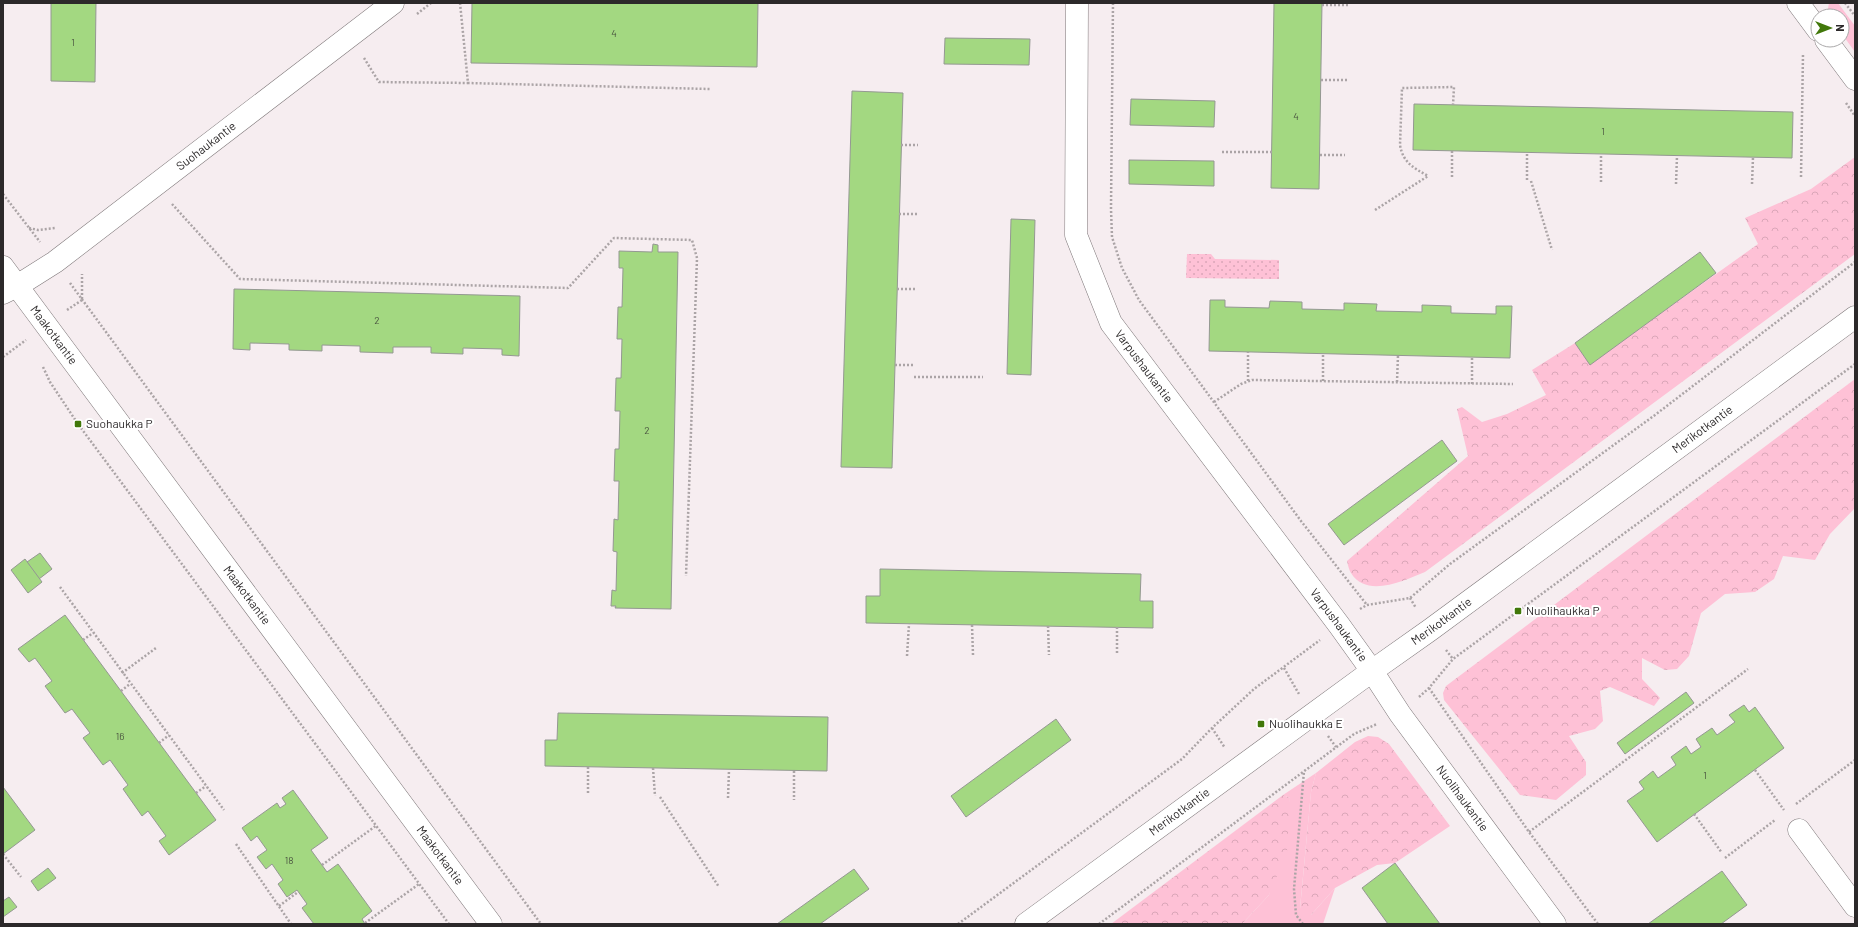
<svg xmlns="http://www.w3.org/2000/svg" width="1858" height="927" font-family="Barlow,sans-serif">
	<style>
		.grass { fill: #fec1d6 }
		.forest { fill: url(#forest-crowns) }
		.park { fill: url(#park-dots) }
		.building { fill: #a3d881; stroke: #949892 }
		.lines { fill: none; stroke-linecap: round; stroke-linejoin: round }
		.minor-casing { stroke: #7d7678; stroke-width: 23 }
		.path { stroke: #aba4a6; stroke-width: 2.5; stroke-dasharray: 2 2; stroke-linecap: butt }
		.minor { stroke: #fff; stroke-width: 22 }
		.poi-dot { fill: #41780a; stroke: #fff; stroke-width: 1.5 }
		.labels { text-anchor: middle; stroke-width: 4; stroke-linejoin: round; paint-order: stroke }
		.number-label { font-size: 10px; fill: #4a5540 }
		.street-label { font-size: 12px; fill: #2c292a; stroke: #fff }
		.poi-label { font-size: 12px; fill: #2c292a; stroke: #fff; text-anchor: start }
	</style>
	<defs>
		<pattern id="forest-crowns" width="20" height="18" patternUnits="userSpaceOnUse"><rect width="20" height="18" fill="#fec1d6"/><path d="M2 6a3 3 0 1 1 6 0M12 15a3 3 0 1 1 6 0" fill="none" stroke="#daa6b8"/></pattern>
		<pattern id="park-dots" width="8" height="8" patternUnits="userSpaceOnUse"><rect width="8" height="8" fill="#fec1d6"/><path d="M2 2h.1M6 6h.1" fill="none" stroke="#daa6b8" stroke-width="1.8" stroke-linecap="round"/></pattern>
	</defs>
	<rect width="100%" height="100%" fill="#f6edf0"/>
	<g class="grass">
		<polygon points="1829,3 1838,3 1855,26 1855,52 1842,34 1842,16 1829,16 1827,14"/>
		<polygon points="1316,773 1311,792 1300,908 1311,915 1335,888 1323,924 1242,924 1269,895 1290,798 1283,795"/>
	</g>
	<g class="forest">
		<path d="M1855,157V254L1425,572C1405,580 1367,599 1351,573C1349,570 1348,565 1347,561L1468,456L1457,409L1462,407L1482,422L1507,414L1546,395L1532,370L1575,343L1590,364L1758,244L1745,218L1811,189Z"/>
		<polygon points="1855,379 1855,508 1830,534 1815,560 1783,556 1774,579 1755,592 1725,594 1701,613 1689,656 1677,669 1665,670 1642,658 1642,679 1660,698 1654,706 1610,687 1600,691 1603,721 1595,729 1569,736 1586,762 1586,775 1556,800 1520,795 1444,700 1443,693 1446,686"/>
		<polygon points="1368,736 1378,737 1389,744 1450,826 1395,863 1377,865 1335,888 1310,916 1300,909 1311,792 1316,773 1355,742"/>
		<polygon points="1283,795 1290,798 1287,852 1269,895 1242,924 1111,924"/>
	</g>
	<polygon class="park" points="1187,254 1211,254 1215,259 1279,260 1279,279 1186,278"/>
	<g class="building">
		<polygon points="51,3 96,3 95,82 51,81"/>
		<polygon points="472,3 758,3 757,67 471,63"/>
		<polygon points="1274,3 1322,3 1319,189 1271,188"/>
		<polygon points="945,38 1030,39 1029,65 944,64"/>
		<polygon points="852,91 903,93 892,468 841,467"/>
		<polygon points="1131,99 1215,101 1214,127 1130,125"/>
		<polygon points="1414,104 1793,112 1792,158 1413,150"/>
		<polygon points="1129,160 1214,161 1214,186 1129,184"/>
		<polygon points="1011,219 1035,220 1031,375 1007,374"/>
		<polygon points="653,244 658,245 658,252 678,252 671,609 615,608 616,606 611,606 612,590 616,591 617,552 613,551 614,519 618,520 619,481 614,481 615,449 619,449 620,411 615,411 616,378 621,378 622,339 617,339 618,307 622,307 623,268 619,268 619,251 652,252"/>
		<polygon points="1700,252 1716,273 1590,365 1575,343"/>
		<polygon points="234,289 520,296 519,356 502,355 502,349 463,348 463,354 431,353 431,347 393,347 393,353 360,352 360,346 322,345 322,351 289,350 289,344 250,343 250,350 233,349"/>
		<polygon points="1210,300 1225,300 1225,307 1269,308 1270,301 1302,302 1302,309 1344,310 1344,303 1377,304 1376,311 1422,312 1422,305 1451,306 1451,313 1496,314 1496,306 1512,306 1510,358 1209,351"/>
		<polygon points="1442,440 1457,461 1344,545 1328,524"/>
		<polygon points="40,553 52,569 39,579 27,562"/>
		<polygon points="25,559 42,582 28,593 11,570"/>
		<polygon points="880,569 1141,574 1140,601 1153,601 1153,628 866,623 866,596 880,596"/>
		<polygon points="65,615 216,820 169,855 159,841 166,836 148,811 142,816 123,789 128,785 110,760 103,765 83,738 90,733 72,709 65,713 45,686 52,681 35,658 29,662 18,649"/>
		<polygon points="1686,692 1694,703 1625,754 1617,743"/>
		<polygon points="1744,705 1749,712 1755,707 1784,748 1657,842 1627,801 1644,789 1639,782 1653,771 1658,778 1676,765 1671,757 1686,746 1691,754 1701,747 1696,739 1712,728 1717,735 1735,722 1729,715"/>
		<polygon points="558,713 828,717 827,771 545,766 545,740 557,740"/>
		<polygon points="1056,719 1071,740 966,817 951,796"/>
		<polygon points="3,787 35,830 3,854"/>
		<polygon points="293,790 328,838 311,850 327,872 338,864 372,911 362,919 365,924 314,924 302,908 307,904 297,890 287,897 278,884 283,880 272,864 266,869 257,857 267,850 257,836 251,841 242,828 277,803 280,808 286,804 282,798"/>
		<polygon points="1395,863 1440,924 1388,924 1362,888"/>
		<polygon points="48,868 56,878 38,891 31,881"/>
		<polygon points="854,869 869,889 820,924 777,924"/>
		<polygon points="1722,871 1747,905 1721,924 1648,924"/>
		<polygon points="9,897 17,907 3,917 3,901"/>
	</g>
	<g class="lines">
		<g class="minor-casing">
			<g id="minor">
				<path id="s1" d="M1077,3L1076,235L1111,323L1339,625L1372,671L1400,714L1555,924"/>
				<polyline points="1798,3 1818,30"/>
				<polyline points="1826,40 1855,79"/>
				<path id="s2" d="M3,267L491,924"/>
				<path id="s3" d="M3,293L17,286L55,262L393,3"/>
				<polyline points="1799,830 1855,906"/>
				<path id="s4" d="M1026,924L1372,671L1430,630L1855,317"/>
			</g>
		</g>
		<g class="path">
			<polyline points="460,3 468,83 710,89"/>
			<polyline points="1113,3 1111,209 1112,237 1122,268 1139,300 1301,521 1367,605"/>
			<polyline points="1845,3 1855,16"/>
			<polyline points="1322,5 1349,5"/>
			<polyline points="417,14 431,3"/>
			<polyline points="364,58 379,82 468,83"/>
			<polyline points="1321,80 1347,80"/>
			<polyline points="1846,103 1855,116"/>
			<polyline points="901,145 918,145"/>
			<polyline points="1222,152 1272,152"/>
			<polyline points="1320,155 1345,155"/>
			<polyline points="1452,177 1452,151"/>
			<polyline points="1801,177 1803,54"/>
			<polyline points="1527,180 1527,153"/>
			<polyline points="1531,181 1552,250"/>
			<polyline points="1601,182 1601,154"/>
			<polyline points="1676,184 1677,156"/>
			<polyline points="1752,184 1753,157"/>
			<polyline points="3,194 40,242"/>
			<polyline points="172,204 240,279 568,288 614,238 692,240 697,258 686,576"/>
			<path d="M1375,210L1428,176C1414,168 1403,163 1400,145L1402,88L1454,87L1453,105"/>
			<polyline points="899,214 917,214"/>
			<polyline points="29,228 38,230 55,228"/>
			<polyline points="70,283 541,924"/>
			<polyline points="897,289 916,289"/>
			<polyline points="82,299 82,274"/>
			<polyline points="67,310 82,300"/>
			<polyline points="3,357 26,340"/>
			<polyline points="895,365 914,365"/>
			<polyline points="43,367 50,382 78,424 449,924"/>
			<polyline points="914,377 983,377"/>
			<polyline points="1248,381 1248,352"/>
			<polyline points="1323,381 1323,353"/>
			<polyline points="1397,382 1398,355"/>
			<polyline points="1472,384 1472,357"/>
			<polyline points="1214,402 1241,384 1252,380 1513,384"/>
			<polyline points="60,587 224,810"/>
			<polyline points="1410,598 1416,608"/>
			<polyline points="1360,609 1367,605 1410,598 1450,564 1655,415 1855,262"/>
			<polyline points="972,625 973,655"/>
			<polyline points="1048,626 1049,655"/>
			<polyline points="1117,627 1117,655"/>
			<polyline points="83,640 93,633"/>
			<polyline points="1446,650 1453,659"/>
			<polyline points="907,656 909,624"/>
			<polyline points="1284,668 1299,694"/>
			<polyline points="122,673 156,648"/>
			<polyline points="1429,688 1529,832 1598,924"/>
			<polyline points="121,691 130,684"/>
			<polyline points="1419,697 1429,688 1453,659 1855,364"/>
			<polyline points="1212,728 1225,748"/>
			<polyline points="1328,736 1336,747"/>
			<polyline points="159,743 169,735"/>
			<polyline points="588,767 588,795"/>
			<polyline points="653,768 655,796"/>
			<polyline points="1755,770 1784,810"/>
			<polyline points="794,771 794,800"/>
			<polyline points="196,793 206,786"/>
			<polyline points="660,797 719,887"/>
			<polyline points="728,798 729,770"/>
			<polyline points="1796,804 1855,760"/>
			<polyline points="1694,814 1722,853"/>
			<polyline points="1529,832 1748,669"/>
			<polyline points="236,844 291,924"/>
			<polyline points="3,854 21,877"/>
			<polyline points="1725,858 1775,820"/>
			<polyline points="322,865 377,825"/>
			<polyline points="279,906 298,892"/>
			<polyline points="365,923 419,884"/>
			<polyline points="958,924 1182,759 1212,728 1254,689 1320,640"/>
			<polyline points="1099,924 1354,734 1377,724"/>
			<polyline points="1303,924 1296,915 1294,889 1304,771"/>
		</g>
		<use href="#minor" class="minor"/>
	</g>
	<g class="poi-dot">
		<rect x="74" y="420" width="8" height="8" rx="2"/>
		<rect x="1514" y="607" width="8" height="8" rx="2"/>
		<rect x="1257" y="720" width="8" height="8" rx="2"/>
	</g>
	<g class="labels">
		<g class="number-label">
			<text x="614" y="37">4</text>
			<text x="73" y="46">1</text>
			<text x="1296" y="120">4</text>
			<text x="1603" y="135">1</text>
			<text x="377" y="324">2</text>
			<text x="647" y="434">2</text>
			<text x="120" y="740">16</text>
			<text x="1705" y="779">1</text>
			<text x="289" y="864">18</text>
		</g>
		<g class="street-label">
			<text dy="4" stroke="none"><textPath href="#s3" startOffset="251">Suohaukantie</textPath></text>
			<text dy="4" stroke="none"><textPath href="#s2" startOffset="85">Maakotkantie</textPath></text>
			<text dy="4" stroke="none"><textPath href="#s1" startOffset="381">Varpushaukantie</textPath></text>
			<text dy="4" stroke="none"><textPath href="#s4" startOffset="838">Merikotkantie</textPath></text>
			<text dy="4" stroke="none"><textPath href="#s2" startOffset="409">Maakotkantie</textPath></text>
			<text dy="4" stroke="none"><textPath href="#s4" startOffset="514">Merikotkantie</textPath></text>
			<text dy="4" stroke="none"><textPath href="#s1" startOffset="705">Varpushaukantie</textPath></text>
			<text dy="4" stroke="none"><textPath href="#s1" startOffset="918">Nuolihaukantie</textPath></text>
			<text dy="4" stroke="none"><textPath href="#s4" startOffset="190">Merikotkantie</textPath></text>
			<text dy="4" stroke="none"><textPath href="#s2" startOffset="733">Maakotkantie</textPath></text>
		</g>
		<g class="poi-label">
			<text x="86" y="428">Suohaukka P</text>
			<text x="1526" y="615">Nuolihaukka P</text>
			<text x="1269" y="728">Nuolihaukka E</text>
		</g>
	</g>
	<rect width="1858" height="927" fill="none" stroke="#2c292a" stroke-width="8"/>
	<g transform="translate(1830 28) rotate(90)"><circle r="19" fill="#ffffff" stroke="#aba9aa"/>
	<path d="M0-3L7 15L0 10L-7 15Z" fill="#41780a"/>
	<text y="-6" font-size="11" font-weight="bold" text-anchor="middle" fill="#2c292a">N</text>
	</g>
</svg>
